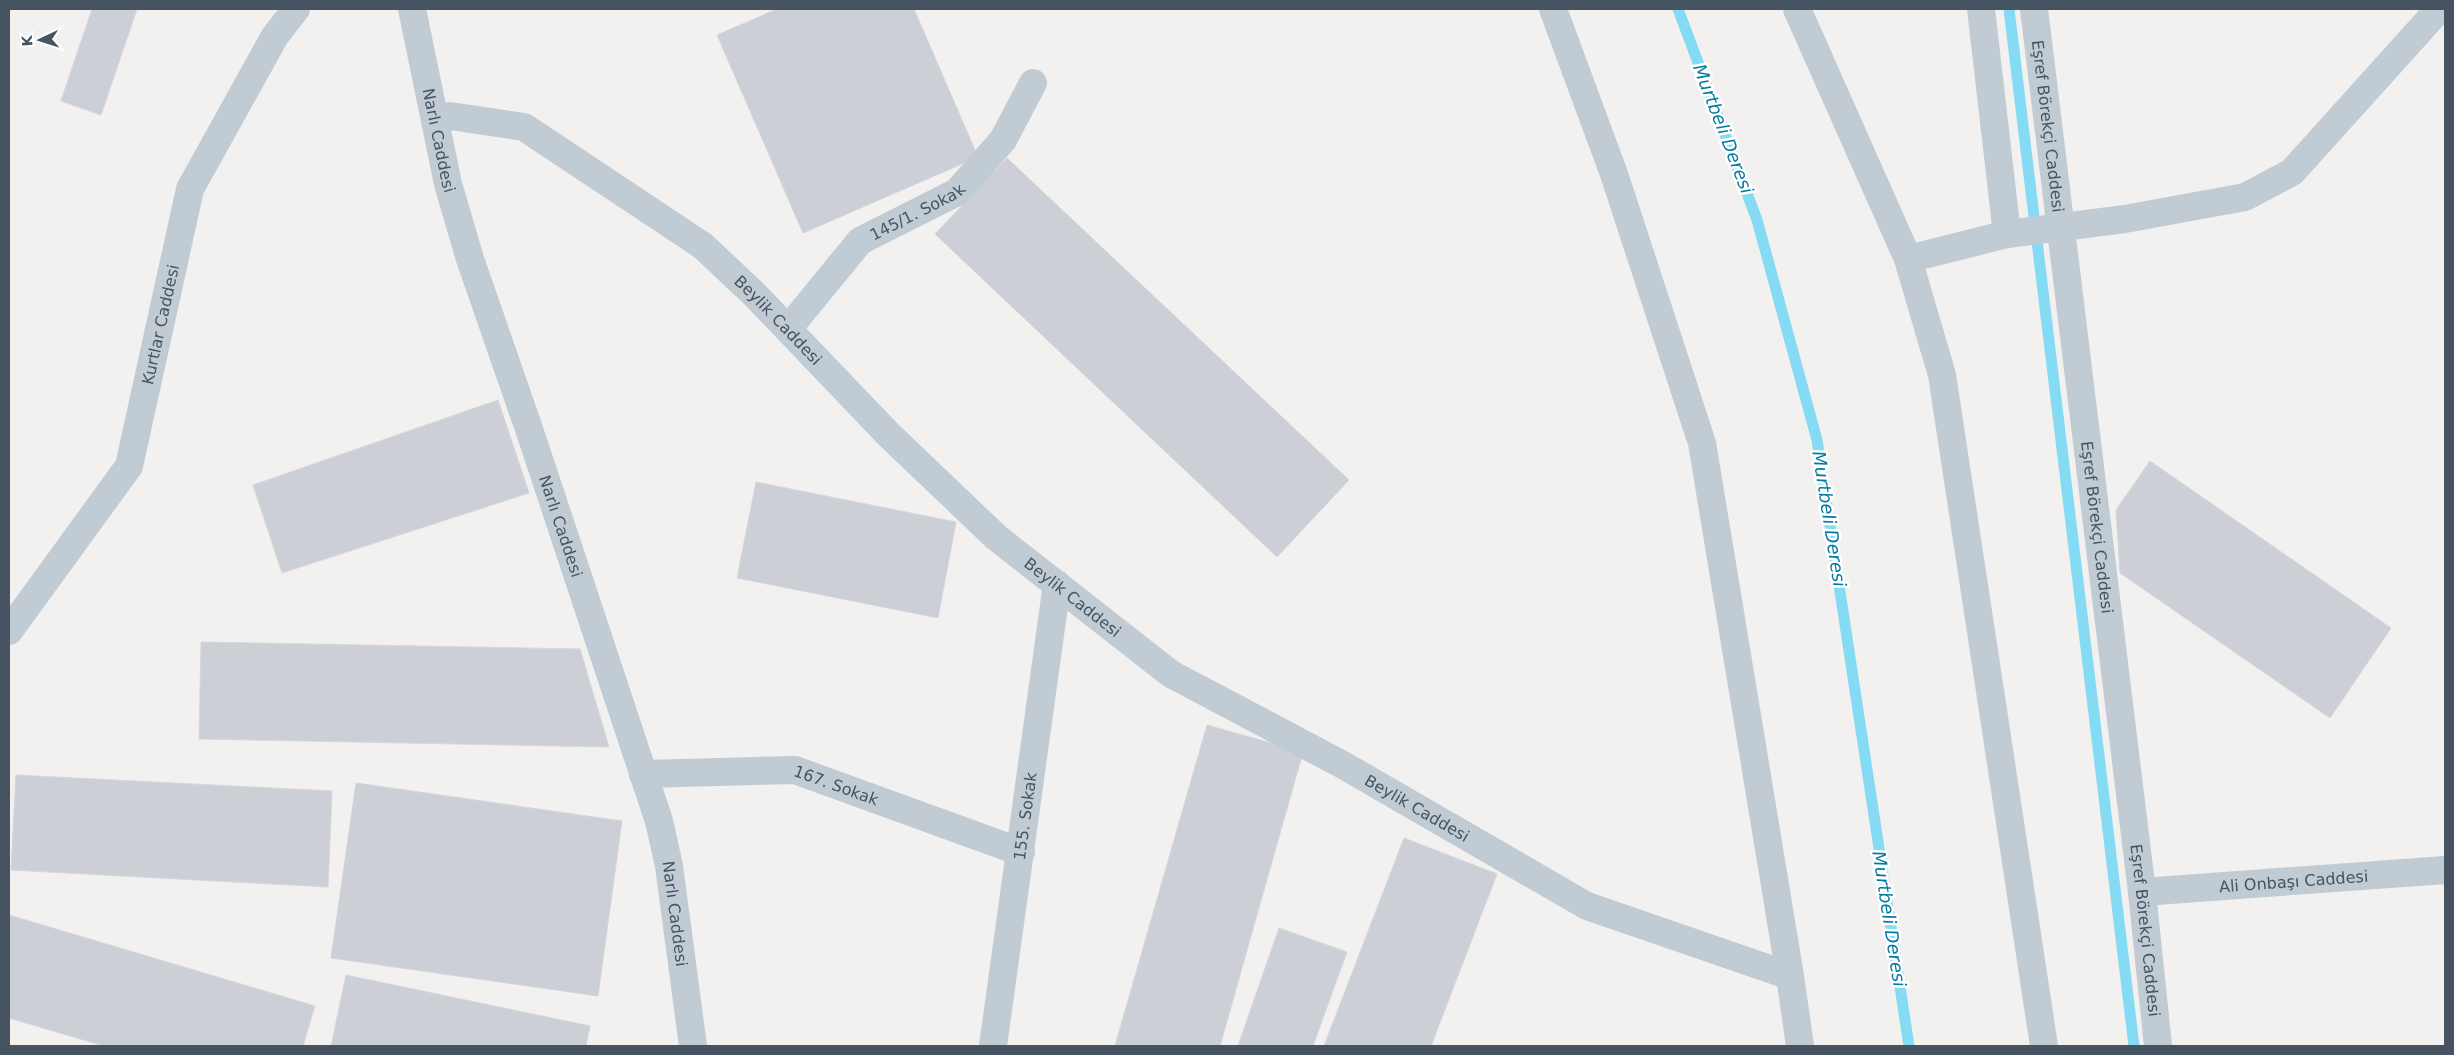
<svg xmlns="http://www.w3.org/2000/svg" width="2454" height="1055" font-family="'DejaVu Sans',sans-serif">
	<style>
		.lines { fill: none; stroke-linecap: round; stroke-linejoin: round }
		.stream { stroke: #85dbf4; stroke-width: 11 }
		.building { fill: #cccfd6; stroke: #d4d6dc }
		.minor { stroke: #c0cbd3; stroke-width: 28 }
		.labels { text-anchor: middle; stroke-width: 5; stroke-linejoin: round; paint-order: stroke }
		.street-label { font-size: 16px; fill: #465360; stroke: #fff }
		.water-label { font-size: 18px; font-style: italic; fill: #037ba0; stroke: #fff }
	</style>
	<rect width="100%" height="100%" fill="#f3f0f0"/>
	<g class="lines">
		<g class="stream">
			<polyline points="1678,9 1757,220 1817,440 1909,1046"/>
			<polyline points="2009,9 2134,1046"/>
		</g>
	</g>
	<g class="building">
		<polygon points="92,9 137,9 101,115 61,101"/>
		<polygon points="777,9 914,9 978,157 803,233 717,35"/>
		<polygon points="1007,158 1349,480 1277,557 935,234"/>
		<polygon points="498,400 529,493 282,573 253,485"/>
		<polygon points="2150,461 2391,628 2330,718 2120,573 2116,510"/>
		<polygon points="756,482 956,522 938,618 737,578"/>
		<polygon points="201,642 580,649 609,747 199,739"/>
		<polygon points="1207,725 1303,752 1220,1046 1115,1046"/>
		<polygon points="16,775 332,791 328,887 11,870"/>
		<polygon points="356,783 622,821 598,996 331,958"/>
		<polygon points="1404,838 1497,874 1431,1046 1324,1046"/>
		<polygon points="9,915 315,1006 303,1046 104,1046 9,1018"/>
		<polygon points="1279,928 1347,952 1313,1046 1238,1046"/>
		<polygon points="346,975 590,1026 586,1046 331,1046"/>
	</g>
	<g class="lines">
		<g class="minor">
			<path id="s1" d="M412,9L448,184L470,259L529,429L659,821L669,866L693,1046"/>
			<polyline points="1553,9 1614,174 1702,443 1790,976 1800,1046"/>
			<polyline points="1797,9 1908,259 1942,375 2044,1046"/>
			<polyline points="1981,9 2007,234"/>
			<path id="s2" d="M2034,9L2142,892L2158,1046"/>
			<path id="s3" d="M436,123L450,116L524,127L703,246L754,294L889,435L996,537L1171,674L1343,765L1587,906L1790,976"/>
			<polyline points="1908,259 2007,234 2125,219 2245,197 2292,172 2439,9"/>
			<path id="s4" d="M788,329L860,241L957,192L1003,140L1033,83"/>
			<path id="s5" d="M9,631L129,466L190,189L275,36L296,9"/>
			<path id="s6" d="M643,774L795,770L1021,852"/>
			<path id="s7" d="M2142,892L2445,870"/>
			<path id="s8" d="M993,1046L1057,584"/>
		</g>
	</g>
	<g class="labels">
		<g class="street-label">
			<text dy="6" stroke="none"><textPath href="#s2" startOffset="118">Eşref Börekçi Caddesi</textPath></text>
			<text dy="6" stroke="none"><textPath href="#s1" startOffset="134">Narlı Caddesi</textPath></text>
			<text dy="6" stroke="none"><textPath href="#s4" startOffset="178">145/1. Sokak</textPath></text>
			<text dy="6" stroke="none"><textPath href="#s3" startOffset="411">Beylik Caddesi</textPath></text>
			<text dy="6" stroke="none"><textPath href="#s5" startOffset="349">Kurtlar Caddesi</textPath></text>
			<text dy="6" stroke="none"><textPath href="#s1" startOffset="539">Narlı Caddesi</textPath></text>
			<text dy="6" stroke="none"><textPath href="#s2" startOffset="522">Eşref Börekçi Caddesi</textPath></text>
			<text dy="6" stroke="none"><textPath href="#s3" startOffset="816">Beylik Caddesi</textPath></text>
			<text dy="6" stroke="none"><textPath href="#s6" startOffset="196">167. Sokak</textPath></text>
			<text dy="6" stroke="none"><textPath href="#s3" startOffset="1221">Beylik Caddesi</textPath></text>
			<text dy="6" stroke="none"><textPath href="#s8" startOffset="232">155. Sokak</textPath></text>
			<text dy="6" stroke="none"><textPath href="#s7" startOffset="152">Ali Onbaşı Caddesi</textPath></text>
			<text dy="6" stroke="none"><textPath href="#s1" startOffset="944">Narlı Caddesi</textPath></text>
			<text dy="6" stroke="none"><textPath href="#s2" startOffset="928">Eşref Börekçi Caddesi</textPath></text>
		</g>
		<g class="water-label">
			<text transform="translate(1723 129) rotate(69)" y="6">Murtbeli Deresi</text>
			<text transform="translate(1829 519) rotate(81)" y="6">Murtbeli Deresi</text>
			<text transform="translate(1889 919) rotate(81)" y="6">Murtbeli Deresi</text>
		</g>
	</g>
	<rect width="2454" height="1055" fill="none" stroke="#465360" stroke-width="20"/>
	<g transform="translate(40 40) rotate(266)" stroke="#ffffff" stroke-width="4" paint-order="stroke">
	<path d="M0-4L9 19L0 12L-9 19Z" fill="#465360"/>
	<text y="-8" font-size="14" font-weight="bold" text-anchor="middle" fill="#465360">K</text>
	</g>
</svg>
